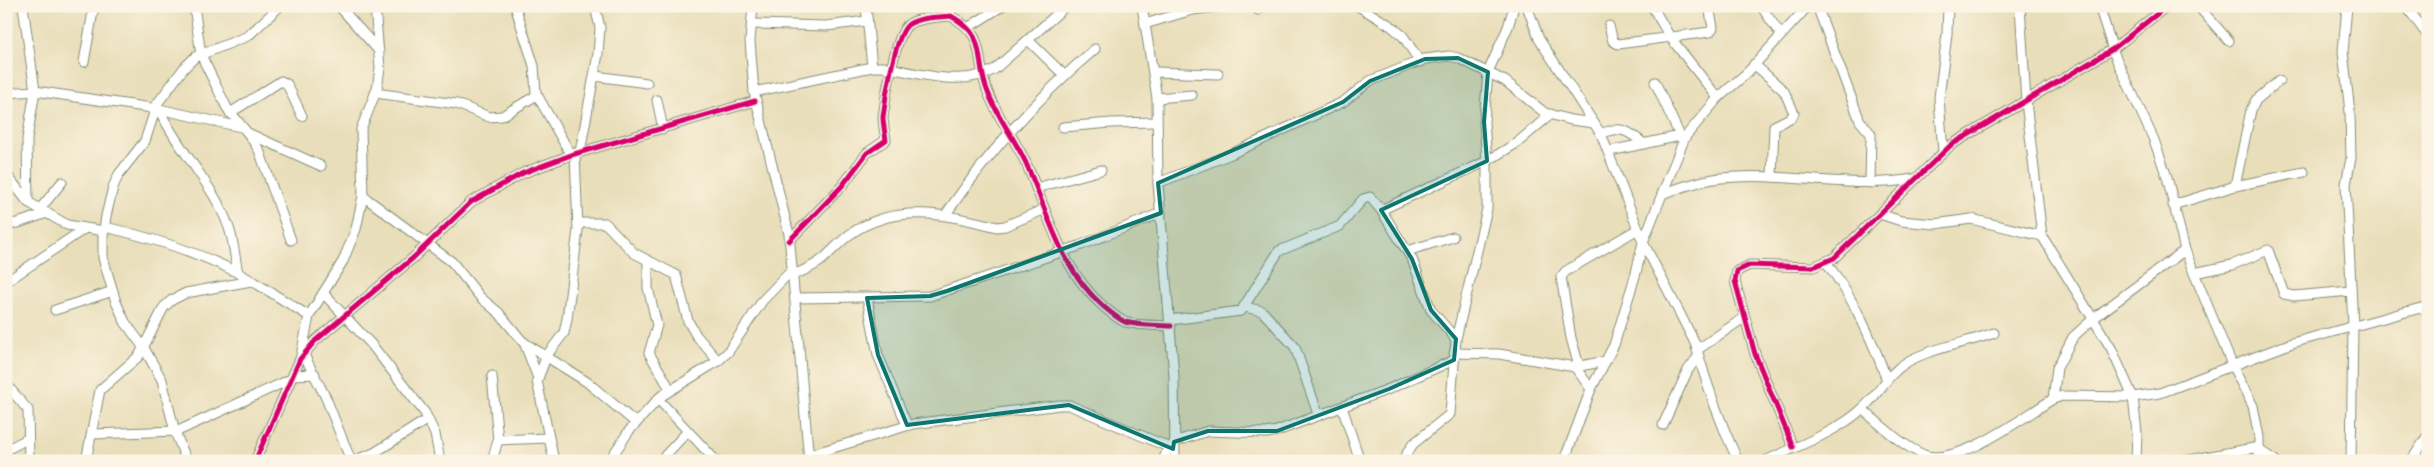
<svg xmlns="http://www.w3.org/2000/svg" width="2434" height="467" font-family="'Balsamiq Sans',sans-serif">
	<style>
		.lines { fill: none; stroke-linecap: round; stroke-linejoin: round }
		.minor-casing { stroke: #848e77; stroke-width: 11 }
		.minor { stroke: #fff; stroke-width: 9 }
		.cycleway-casing { stroke: #fcf5e5; stroke-width: 8 }
		.cycleway { stroke: #d6006c; stroke-width: 5 }
		.marked { fill: #0f766e; fill-opacity: 0.2; stroke: #0f766e; stroke-width: 4; stroke-linejoin: round }
	</style>
	<rect width="100%" height="100%" fill="#fcf5e5"/>
	<filter id="ink" filterUnits="userSpaceOnUse"><feTurbulence type="fractalNoise" baseFrequency=".02" numOctaves="2"/><feDisplacementMap in="SourceGraphic" scale="10" xChannelSelector="R" yChannelSelector="G"/><feConvolveMatrix kernelMatrix="1 2 1 2 8 2 1 2 1" color-interpolation-filters="sRGB"/></filter>
	<filter id="wash" filterUnits="userSpaceOnUse"><feTurbulence type="fractalNoise" baseFrequency=".0096" numOctaves="4" result="noise"/><feDisplacementMap in="SourceGraphic" scale="20" xChannelSelector="R" yChannelSelector="G"/><feGaussianBlur stdDeviation="1.12" result="paint"/><feColorMatrix in="noise" values="0 0 0 0 0 0 0 0 0 0 0 0 0 0 0 0 0 1.4 0 .05"/><feComposite in="paint" operator="in"/></filter>
	<g filter="url(#wash)">
		<rect width="100%" height="100%" fill="#e9deba"/>
	</g>
	<g filter="url(#ink)">
		<g class="lines">
			<g class="minor-casing">
				<g id="minor">
					<polyline points="23,6 35,91 27,139 28,202"/>
					<polyline points="194,6 201,55 227,108 250,136 259,150 291,240"/>
					<polyline points="339,6 379,51"/>
					<polyline points="515,6 534,66 536,93 571,155"/>
					<polyline points="753,6 750,41 754,92 789,234 809,461"/>
					<polyline points="866,6 872,67"/>
					<polyline points="948,6 951,16"/>
					<polyline points="1142,6 1157,98 1158,183 1174,376 1175,461"/>
					<polyline points="1358,6 1391,26 1403,36 1420,62"/>
					<path d="M1527,6L1539,39L1601,134L1643,242L1695,343C1706,383 1720,423 1738,461"/>
					<polyline points="1652,6 1670,37 1718,98"/>
					<polyline points="1761,6 1781,35"/>
					<polyline points="1817,6 1860,121 1871,134 1870,183"/>
					<polyline points="2020,6 2026,102 2042,236 2111,348 2133,397 2137,433 2136,461"/>
					<polyline points="2099,6 2115,56 2154,140 2167,177 2185,250 2194,273 2233,367 2253,406 2259,437 2259,461"/>
					<polyline points="2198,6 2229,41"/>
					<polyline points="2347,6 2343,52 2350,112 2351,158 2346,184 2353,326 2351,461"/>
					<polyline points="2406,6 2428,36"/>
					<polyline points="1258,10 1261,6"/>
					<polyline points="752,24 826,26 867,21"/>
					<polyline points="1145,24 1192,10 1226,6"/>
					<polyline points="1609,26 1613,41 1618,44 1710,32 1713,28 1709,6"/>
					<polyline points="969,27 1002,6"/>
					<polyline points="1028,40 1064,75"/>
					<polyline points="84,62 94,6"/>
					<polyline points="1754,64 1784,91 1794,113 1792,117 1774,126 1772,177"/>
					<polyline points="1154,72 1218,74"/>
					<polyline points="595,76 647,83"/>
					<polyline points="1655,82 1680,136"/>
					<path d="M754,92L872,67H884C918,73 962,88 995,69L1066,6"/>
					<polyline points="6,93 35,91 159,109 241,127"/>
					<polyline points="375,93 457,104 489,117 502,116 537,95"/>
					<polyline points="1157,98 1192,95"/>
					<polyline points="657,100 663,129"/>
					<path d="M159,109C178,151 214,184 229,228C234,242 235,259 238,273"/>
					<polyline points="230,113 281,81 287,84 302,116"/>
					<polyline points="1063,127 1111,123 1156,122"/>
					<polyline points="248,133 321,166"/>
					<path d="M1601,134C1620,125 1629,131 1644,144"/>
					<polyline points="1610,151 1680,136 1685,137"/>
					<polyline points="580,152 598,54 600,28 595,6"/>
					<polyline points="1943,152 1939,98 1947,34 1948,6"/>
					<polyline points="6,174 28,202 67,225 104,231"/>
					<polyline points="1158,183 1231,154 1343,102 1370,81 1425,59 1449,56 1458,58 1505,81 1545,113 1571,120 1594,123"/>
					<polyline points="2235,186 2251,110 2256,100 2279,81"/>
					<polyline points="1036,188 1101,170"/>
					<path d="M1662,194C1681,187 1701,180 1721,178C1785,171 1850,190 1913,179"/>
					<polyline points="363,196 452,262 481,298 499,313 523,342 587,382 636,423"/>
					<polyline points="2173,205 2235,186 2304,172"/>
					<polyline points="40,209 62,182"/>
					<polyline points="1381,210 1487,161 1517,143 1551,114"/>
					<path d="M946,214C988,153 1038,97 1095,49"/>
					<polyline points="1880,214 1901,221 1935,224 1971,219 2042,236"/>
					<polyline points="578,223 605,223 634,253 676,275 688,321 696,335 718,361"/>
					<polyline points="6,224 18,223 47,213"/>
					<path d="M105,227C148,237 201,253 240,274C263,287 286,302 309,316"/>
					<path d="M789,241L842,186L867,153L886,140C885,133 883,124 883,117C885,100 895,33 909,24C921,17 939,17 951,16C987,36 975,54 986,87C995,114 1013,136 1025,161C1049,213 1059,268 1104,307C1110,312 1118,319 1125,322C1140,326 1156,325 1171,326"/>
					<polyline points="1407,251 1453,237"/>
					<polyline points="648,262 648,288 657,325 649,353 670,389"/>
					<path d="M1826,262C1854,299 1871,337 1887,380"/>
					<polyline points="2194,273 2232,265 2268,250 2284,294 2294,296 2351,291"/>
					<path d="M793,275C803,271 815,266 823,259C832,251 840,242 849,235C894,202 947,214 997,227L1005,226L1043,210"/>
					<polyline points="6,282 84,229"/>
					<polyline points="323,293 371,344 425,413 435,434 440,461"/>
					<polyline points="795,298 930,296 1079,246 1161,213"/>
					<polyline points="867,298 878,355 907,425"/>
					<polyline points="1245,307 1262,311 1295,347 1318,414"/>
					<polyline points="55,310 113,291"/>
					<polyline points="1170,320 1241,311 1279,251 1340,226 1363,199 1370,197 1381,210 1412,259 1431,310 1456,339"/>
					<polyline points="524,342 538,378"/>
					<polyline points="1697,350 1745,317"/>
					<polyline points="1454,353 1499,354 1575,367 1606,361"/>
					<polyline points="304,355 326,398 351,461"/>
					<polyline points="301,356 309,316 343,261 356,229 363,196 361,129 377,89 380,68 375,6"/>
					<polyline points="1579,366 1571,338 1561,277 1566,271 1638,229"/>
					<polyline points="293,375 315,374"/>
					<polyline points="6,384 28,410 29,461"/>
					<polyline points="1591,389 1614,345 1636,273 1643,242 1685,137 1718,98 1747,73 1808,6"/>
					<polyline points="658,399 716,461"/>
					<polyline points="2053,399 2057,368 2073,337 2094,318 2185,250"/>
					<polyline points="1342,407 1360,461"/>
					<path d="M1862,409C1881,425 1901,445 1924,455C1959,467 2023,417 2053,399L2062,396L2133,397L2160,393L2292,343L2428,306"/>
					<polyline points="1663,425 1688,370 1697,358"/>
					<polyline points="93,434 178,431 291,379"/>
					<polyline points="498,440 548,438"/>
					<polyline points="1174,442 1208,431 1266,433 1277,431 1389,389 1454,360"/>
					<polyline points="1793,447 1755,354 1735,281 1737,271 1750,265 1813,267 1834,258 1951,145 2113,49 2167,6"/>
					<polyline points="6,450 27,439"/>
					<polyline points="2259,450 2276,461"/>
					<polyline points="809,455 913,424 1060,405 1069,405 1173,449"/>
					<polyline points="86,461 100,390 139,356 164,307 172,300 186,293 251,281"/>
					<polyline points="187,461 175,432 162,380 144,348 125,322 116,302 103,258 103,237 106,216 113,187 119,174 145,141 157,104 184,68 195,57 248,36 280,6"/>
					<polyline points="255,461 300,359 315,341 413,258 471,202 523,173 571,155 755,101"/>
					<polyline points="353,461 374,453 428,419"/>
					<polyline points="492,461 498,440 492,376"/>
					<polyline points="554,461 537,381 547,355 564,333 567,319 578,230 575,153"/>
					<polyline points="609,461 629,431 660,397 718,361 728,352 763,300 792,270"/>
					<polyline points="660,461 687,432"/>
					<polyline points="1163,461 1168,448"/>
					<polyline points="1402,461 1413,444 1450,414 1456,339 1487,209 1487,161 1484,122 1488,72 1508,27 1514,6"/>
					<polyline points="1564,461 1591,389 1575,367"/>
					<path d="M1765,461C1797,446 1836,433 1862,409C1879,394 1888,373 1907,362C1931,348 1967,343 1994,333"/>
					<polyline points="2184,461 2259,447"/>
					<polyline points="2411,461 2428,435"/>
				</g>
			</g>
			<use href="#minor" class="minor"/>
			<g class="cycleway-casing">
				<g id="cycleway">
					<path d="M789,241L842,186L867,153L886,140C885,133 883,124 883,117C885,100 895,33 909,24C921,17 939,17 951,16C987,36 975,54 986,87C995,114 1013,136 1025,161C1049,213 1059,268 1104,307C1110,312 1118,319 1125,322C1140,326 1156,325 1171,326"/>
					<polyline points="1793,447 1755,354 1735,281 1737,271 1750,265 1813,267 1834,258 1951,145 2113,49 2167,6"/>
					<polyline points="255,461 300,359 315,341 413,258 471,202 523,173 571,155 755,101"/>
				</g>
			</g>
			<use href="#cycleway" class="cycleway"/>
		</g>
	</g>
	<path class="marked" d="M1458,58L1488,72L1484,122L1487,161L1381,210L1412,259L1431,310L1456,339L1454,360L1389,389L1277,431H1208L1174,442L1173,449L1069,405L907,425L878,355L867,298L930,296L947,291L1161,213L1158,183L1343,102L1370,81L1425,59Z"/>
	<rect width="2434" height="467" fill="none" stroke="#fcf5e5" stroke-width="25"/>
</svg>
